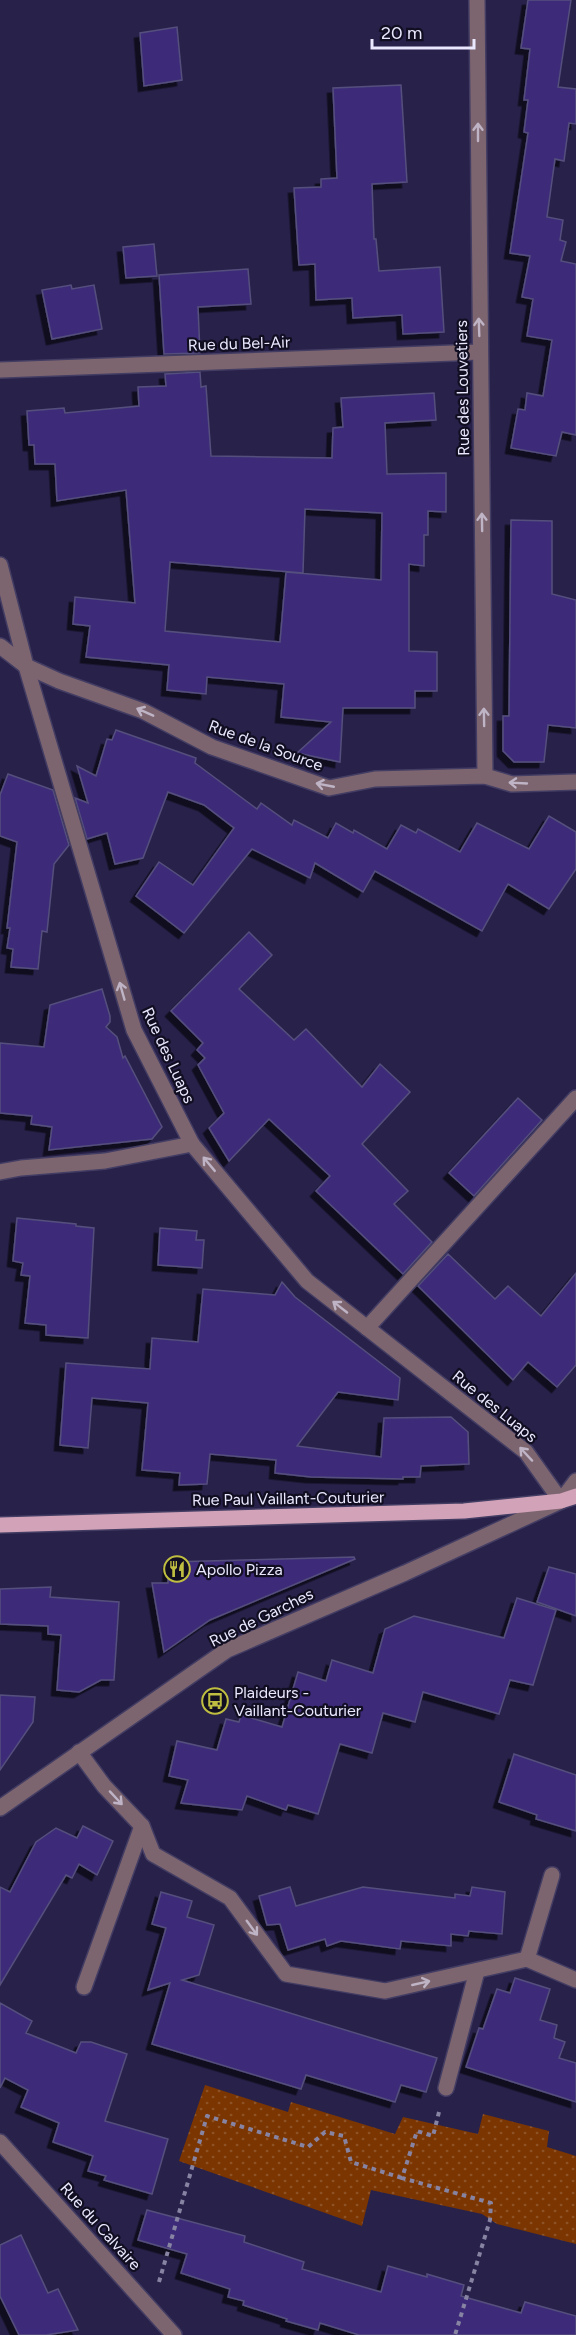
<svg xmlns="http://www.w3.org/2000/svg" width="576" height="2335" font-family="Figtree,sans-serif">
	<style>
		.park { fill: url(#park-dots) }
		.building { fill: #3d2c79; stroke: #554f7d; stroke-width: 1.5; fill-rule: evenodd; filter: url(#shadow) }
		.lines { fill: none; stroke-linecap: round; stroke-linejoin: round }
		.minor-casing { stroke: #433d63; stroke-width: 18 }
		.major-casing { stroke: #433d63; stroke-width: 18 }
		.path { stroke: #8783a2; stroke-width: 4; stroke-dasharray: 4.5 4.5; stroke-linecap: butt }
		.minor { stroke: #7d6570; stroke-width: 15 }
		.major { stroke: #d1a2b8; stroke-width: 15 }
		.oneway { stroke: #beb4c5 }
		.labels { text-anchor: middle; stroke-width: 4.5; stroke-linejoin: round; paint-order: stroke }
		.street-label { font-size: 16px; fill: #e9e8fe; stroke: #110e21 }
		.poi-label { font-size: 16px; fill: #e9e8fe; stroke: #110e21; text-anchor: start }
	</style>
	<defs>
		<pattern id="park-dots" width="8" height="8" patternUnits="userSpaceOnUse" patternTransform="scale(1.5)"><rect width="8" height="8" fill="#7a3500"/><path d="M2 2h.1M6 6h.1" fill="none" stroke="#8d5226" stroke-width="1.8" stroke-linecap="round"/></pattern>
		<filter id="shadow"><feDropShadow dx="-5.5" dy="5.5" stdDeviation="0" flood-color="#0009"/></filter>
	</defs>
	<rect width="100%" height="100%" fill="#28214a"/>
	<polygon class="park" points="205,2085 288,2112 291,2102 395,2134 403,2117 478,2134 483,2114 549,2131 547,2147 576,2156 576,2244 497,2224 482,2214 371,2190 362,2226 179,2161"/>
	<g class="building">
		<polygon points="528,0 571,0 558,87 576,89 576,124 569,123 564,161 555,159 547,217 563,220 560,240 566,242 561,261 576,264 576,435 562,432 556,456 511,448 518,409 525,410 527,393 543,396 552,340 527,336 533,299 522,297 530,256 510,253 528,133 524,132 528,100 524,100 530,49 521,48"/>
		<polygon points="177,27 182,80 144,86 140,33"/>
		<polygon points="401,85 407,182 372,184 374,239 376,239 379,271 440,267 444,332 403,334 402,315 353,318 352,298 316,300 315,264 299,265 294,188 321,187 321,179 337,178 333,88"/>
		<polygon points="154,244 157,276 126,278 123,247"/>
		<polygon points="248,269 251,304 198,307 200,353 164,354 159,275"/>
		<polygon points="71,285 72,289 94,285 102,329 52,339 42,290"/>
		<path d="M200,372L201,387L206,386L211,456L332,458L333,428L343,427L341,398L434,393L436,420L385,423L387,474L446,473V512L428,511V535H424V566L409,564V651L437,652V691H415V708H343L340,762L297,753L331,722L281,717L284,684L207,677L206,694L167,690L169,665L86,657L90,626L73,624L75,597L135,603L126,490L57,501L55,464H35L34,445H29L27,411L64,408L65,413L139,406L138,387L166,386L165,374ZM305,509L382,513L381,580L286,572L280,642L165,631L170,562L303,573Z"/>
		<polygon points="511,520 552,521 552,594 576,600 576,728 548,725 544,762 514,762 503,751 503,716 509,716"/>
		<polygon points="116,730 196,758 195,763 257,809 261,803 292,825 294,820 328,838 336,823 353,833 354,830 387,849 401,825 416,833 418,829 460,852 477,823 529,849 549,816 576,832 576,869 549,909 508,884 482,931 375,871 363,892 315,863 310,878 252,849 184,933 136,896 159,862 193,885 234,828 204,805 168,792 143,858 115,864 107,833 87,839 75,798 88,803 77,766 96,776 107,739 112,740"/>
		<polygon points="8,774 53,790 69,845 54,864 47,932 42,931 38,969 11,967 13,949 7,948 10,928 7,928 17,842 0,836 0,795"/>
		<polygon points="249,932 272,955 239,989 294,1040 306,1029 362,1087 380,1064 410,1092 362,1144 408,1191 394,1204 432,1242 403,1274 316,1191 330,1176 269,1119 229,1161 209,1128 224,1113 198,1065 205,1058 197,1050 203,1043 171,1011"/>
		<polygon points="102,989 110,1016 110,1022 106,1027 117,1037 123,1058 125,1056 162,1127 152,1139 49,1150 52,1127 31,1124 32,1116 0,1113 0,1043 44,1047 50,1005"/>
		<polygon points="518,1098 542,1120 474,1196 449,1173"/>
		<polygon points="17,1218 76,1224 76,1226 94,1228 88,1338 46,1335 46,1325 25,1323 30,1276 21,1275 23,1263 13,1261"/>
		<polygon points="160,1228 197,1231 196,1240 204,1240 202,1268 158,1265"/>
		<polygon points="448,1254 495,1299 508,1286 541,1316 576,1273 576,1365 557,1387 528,1362 513,1380 418,1286"/>
		<polygon points="282,1282 295,1297 400,1378 398,1400 338,1392 297,1446 381,1457 384,1418 451,1417 468,1432 469,1464 421,1466 420,1477 403,1477 403,1479 311,1477 275,1473 276,1460 210,1454 207,1484 179,1485 180,1473 142,1470 148,1403 92,1398 88,1448 60,1445 66,1363 150,1369 152,1338 198,1342 203,1289 275,1295"/>
		<polygon points="354,1557 355,1559 210,1620 164,1652 152,1583 168,1583 169,1562"/>
		<polygon points="549,1567 576,1574 576,1616 537,1602"/>
		<polygon points="51,1587 50,1597 119,1602 114,1680 101,1680 79,1692 57,1690 61,1635 48,1634 48,1626 0,1624 0,1589"/>
		<polygon points="517,1598 556,1610 533,1685 510,1680 499,1714 423,1692 415,1722 383,1713 372,1753 340,1744 318,1814 288,1805 286,1810 247,1796 242,1810 181,1803 188,1780 169,1776 177,1741 217,1750 226,1719 239,1722 241,1715 282,1727 298,1672 326,1681 332,1660 373,1673 385,1629 414,1616 504,1638"/>
		<polygon points="0,1695 35,1697 33,1722 0,1770"/>
		<polygon points="514,1754 576,1775 576,1831 536,1819 537,1815 499,1802"/>
		<polygon points="83,1826 113,1841 97,1875 79,1864 72,1878 66,1875 0,1985 0,1887 10,1892 36,1842 56,1828 77,1838"/>
		<polygon points="290,1887 296,1906 363,1887 455,1898 455,1894 470,1896 472,1887 505,1892 502,1934 469,1931 468,1936 451,1934 451,1946 401,1941 400,1949 341,1941 327,1946 325,1939 288,1950 280,1924 267,1925 259,1896"/>
		<polygon points="161,1892 192,1901 187,1917 214,1925 199,1975 182,1980 437,2058 426,2092 401,2085 395,2102 306,2075 301,2089 152,2044 170,1983 148,1990 166,1928 152,1924"/>
		<polygon points="515,1978 550,1989 540,2020 557,2025 554,2038 565,2042 559,2058 576,2063 576,2102 466,2067 479,2028 483,2029 497,1989 510,1993"/>
		<polygon points="0,2003 32,2021 26,2033 76,2053 81,2042 91,2042 127,2054 105,2121 168,2139 152,2194 104,2180 106,2176 88,2171 93,2156 53,2142 59,2123 21,2107 28,2090 5,2078 0,2088"/>
		<polygon points="147,2210 245,2236 244,2242 304,2262 302,2269 381,2292 388,2266 427,2277 427,2274 464,2285 461,2296 521,2313 525,2302 576,2316 576,2335 359,2335 320,2323 318,2330 286,2321 287,2319 243,2305 244,2301 228,2297 230,2289 181,2273 187,2254 138,2240"/>
		<polygon points="21,2235 48,2293 58,2289 78,2330 46,2335 19,2335 0,2296 0,2245"/>
	</g>
	<g class="lines">
		<g class="minor-casing">
			<g id="minor">
				<polyline points="477,0 485,776"/>
				<polyline points="0,370 480,352"/>
				<polyline points="0,565 26,666 134,1030 192,1144 307,1281 526,1452 561,1501"/>
				<polyline points="0,646 26,666 59,681 143,711 212,747 329,788 375,779 485,776 512,784 576,782"/>
				<polyline points="0,1172 21,1168 105,1161 192,1144"/>
				<polyline points="367,1328 576,1098"/>
				<polyline points="79,1752 104,1786 142,1826 153,1854 230,1898 286,1974 385,1991 527,1959 576,1980"/>
				<polyline points="0,1808 227,1650 405,1573 561,1501 576,1481"/>
				<polyline points="527,1959 552,1875"/>
				<polyline points="84,1987 142,1826"/>
				<polyline points="446,2088 477,1971"/>
				<polyline points="0,2142 174,2335"/>
			</g>
		</g>
		<g class="major-casing">
			<polyline id="major" points="0,1525 464,1511 561,1501 576,1496"/>
		</g>
		<g class="path">
			<polyline points="439,2112 433,2136 417,2131 402,2178 491,2203 490,2220 455,2335"/>
			<polyline points="159,2282 207,2116 308,2147 325,2132 344,2136 351,2162 402,2178"/>
		</g>
		<use href="#minor" class="minor"/>
		<use href="#major" class="major"/>
	</g>
	<defs><path id="oneway-shaft" d="M-6 0H5M1.5-3L5.5 0L1.5 3" fill="none" stroke-width="1.6" stroke-linecap="round" stroke-linejoin="round" transform="scale(1.5)"/></defs>
	<g class="oneway">
		<use href="#oneway-shaft" transform="translate(478 132) rotate(-90)"/>
		<use href="#oneway-shaft" transform="translate(479 327) rotate(-92)"/>
		<use href="#oneway-shaft" transform="translate(482 522) rotate(-91)"/>
		<use href="#oneway-shaft" transform="translate(145 712) rotate(-156)"/>
		<use href="#oneway-shaft" transform="translate(484 717) rotate(-91)"/>
		<use href="#oneway-shaft" transform="translate(518 783) rotate(-177)"/>
		<use href="#oneway-shaft" transform="translate(325 785) rotate(-169)"/>
		<use href="#oneway-shaft" transform="translate(122 991) rotate(-106)"/>
		<use href="#oneway-shaft" transform="translate(209 1164) rotate(-130)"/>
		<use href="#oneway-shaft" transform="translate(340 1307) rotate(-142)"/>
		<use href="#oneway-shaft" transform="translate(526 1454) rotate(-133)"/>
		<use href="#oneway-shaft" transform="translate(116 1798) rotate(47)"/>
		<use href="#oneway-shaft" transform="translate(252 1928) rotate(54)"/>
		<use href="#oneway-shaft" transform="translate(421 1983) rotate(-13)"/>
	</g>
	<defs>
		<g id="restaurant-ring" transform="scale(1.35)"><circle r="9.5" fill="#110e21" stroke="#bfbe41" stroke-width="1.5"/><path d="M-5-6h1v4h1v-4h1v4h1v-4h1v5L-1.5 .5V6h-2V.5L-5-1ZM5-6V6H3V1.5H1.5Q1.5-4 5-6Z" fill="#bfbe41"/></g>
		<g id="bus-ring" transform="scale(1.35)"><circle r="9.5" fill="#110e21" stroke="#bfbe41" stroke-width="1.5"/><path d="M-5-6H5V4H4V6H2V4H-2V6H-4V4H-5ZM-3.5-4V0h7V-4ZM-3.5 1.2v1.5H-2V1.2ZM2 1.2v1.5H3.5V1.2Z" fill="#bfbe41"/></g>
	</defs>
	<g fill-rule="evenodd">
		<use href="#restaurant-ring" x="177" y="1569"/>
		<use href="#bus-ring" x="215" y="1701"/>
	</g>
	<g class="labels">
		<g class="street-label">
			<text transform="translate(239 343) rotate(-2)" y="6">Rue du Bel-Air</text>
			<text transform="translate(462 388) rotate(-91)" y="6">Rue des Louvetiers</text>
			<text transform="translate(266 745) rotate(20)" y="6">Rue de la Source</text>
			<text transform="translate(169 1055) rotate(65)" y="6">Rue des Luaps</text>
			<text transform="translate(495 1406) rotate(39)" y="6">Rue des Luaps</text>
			<text transform="translate(288 1498) rotate(-1)" y="6">Rue Paul Vaillant-Couturier</text>
			<text transform="translate(261 1617) rotate(-26)" y="6">Rue de Garches</text>
			<text transform="translate(101 2226) rotate(48)" y="6">Rue du Calvaire</text>
		</g>
		<g class="poi-label">
			<text x="196" y="1575">Apollo Pizza</text>
			<text x="234" y="1698">Plaideurs -<tspan x="234" dy="18">Vaillant-Couturier</tspan></text>
		</g>
	</g>
	<path d="M372 39v9h102v-9" fill="none" stroke="#e9e8fe" stroke-width="3"/>
	<text x="381" y="39" font-size="18" fill="#e9e8fe" stroke="#110e21" stroke-width="4.5" paint-order="stroke">20 m</text>
</svg>
